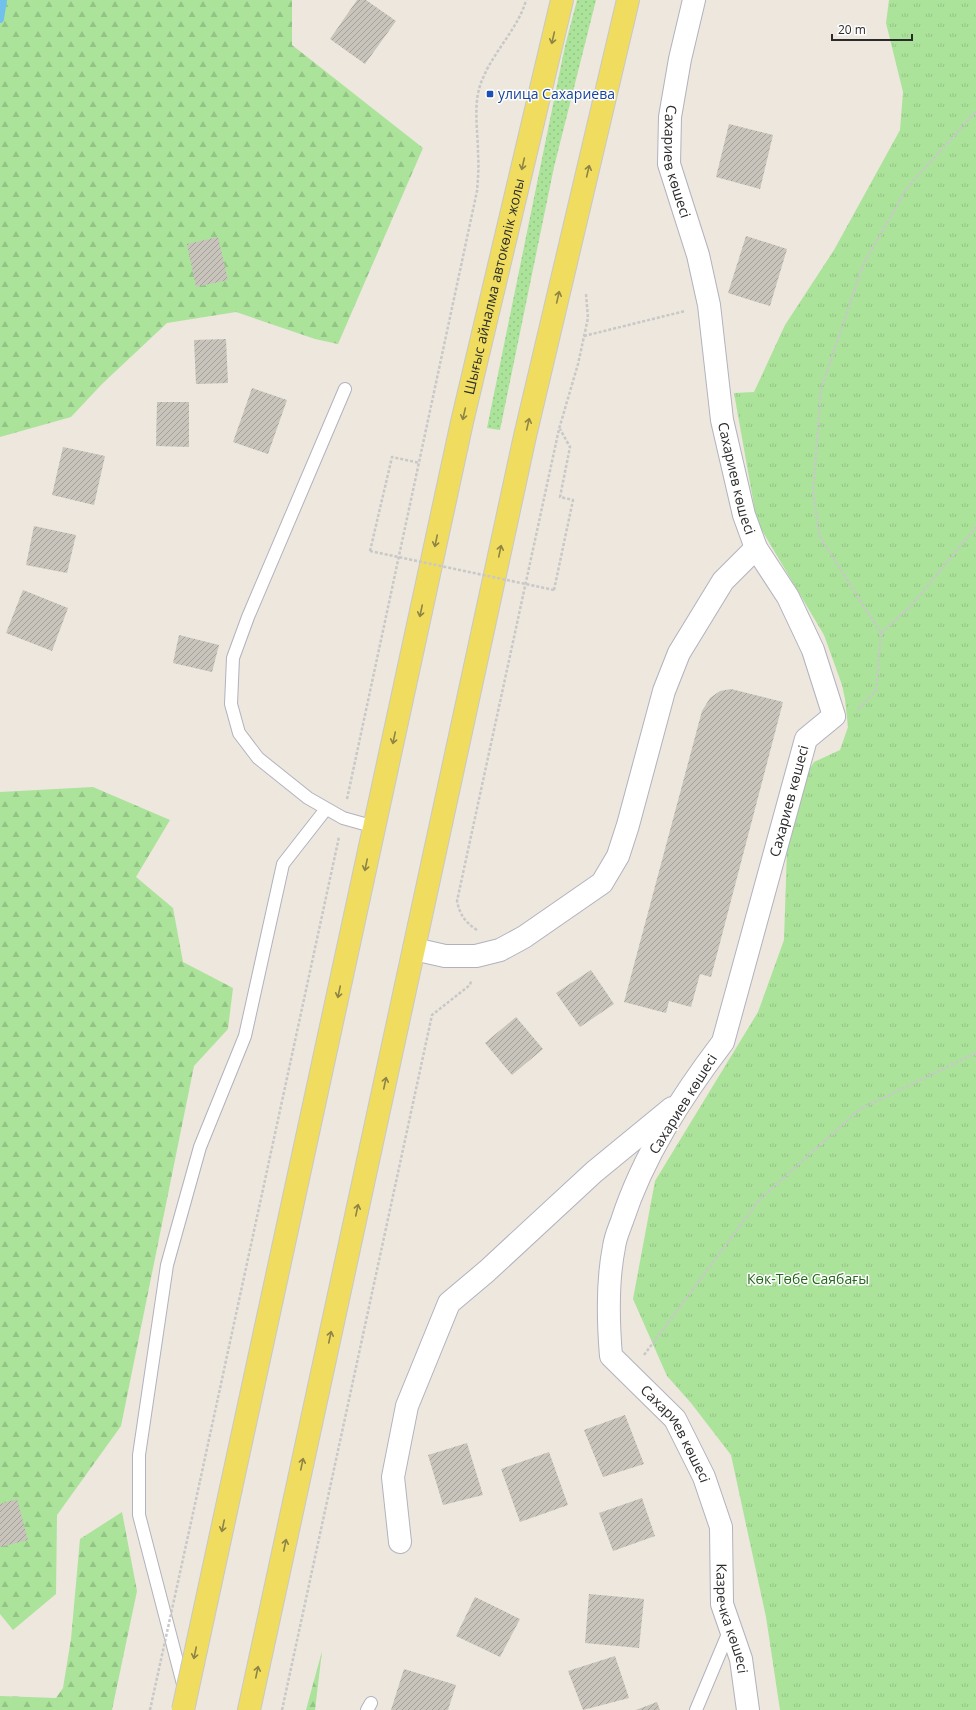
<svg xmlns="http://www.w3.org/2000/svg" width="976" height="1710" font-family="'Open Sans',sans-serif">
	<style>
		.grass { fill: url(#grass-dots) }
		.forest { fill: url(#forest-firs) }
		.park { fill: url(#park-tufts) }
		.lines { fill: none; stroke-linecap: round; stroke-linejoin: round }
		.stream { stroke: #71c0ee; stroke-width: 8 }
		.building { fill: url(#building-hatch) }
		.service-casing { stroke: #b1b2be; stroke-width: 14 }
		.minor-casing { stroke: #b1b2be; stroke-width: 24 }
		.primary-casing { stroke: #c8c8c8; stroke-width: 24 }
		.path { stroke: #c8c8c8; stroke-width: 2.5; stroke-dasharray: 3 2; stroke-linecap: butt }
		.service { stroke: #fff; stroke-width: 12 }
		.minor { stroke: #fff; stroke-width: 22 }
		.primary { stroke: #f0dd5f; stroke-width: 22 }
		.primary-bridge-casing { stroke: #c8c8c8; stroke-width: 24; stroke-linecap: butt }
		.path-bridge { stroke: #c8c8c8; stroke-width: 2.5; stroke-dasharray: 3 2; stroke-linecap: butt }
		.primary-bridge { stroke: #f0dd5f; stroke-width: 22 }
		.oneway { stroke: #8e8445 }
		.transit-dot { fill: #1a4fb4; stroke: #fff; stroke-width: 1.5 }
		.labels { text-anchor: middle; stroke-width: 3; stroke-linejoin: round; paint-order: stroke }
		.transit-label { font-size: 14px; fill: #164399; stroke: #fff; text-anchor: start }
		.street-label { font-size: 14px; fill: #2b2b2b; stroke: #fff }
		.park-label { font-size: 14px; fill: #23681b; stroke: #fff }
	</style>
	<defs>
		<pattern id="grass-dots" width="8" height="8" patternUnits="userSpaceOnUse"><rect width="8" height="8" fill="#abe39a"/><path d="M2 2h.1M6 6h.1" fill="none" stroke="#93c385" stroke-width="1.8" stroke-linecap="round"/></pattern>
		<pattern id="forest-firs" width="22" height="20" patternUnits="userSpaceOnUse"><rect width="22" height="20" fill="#abe39a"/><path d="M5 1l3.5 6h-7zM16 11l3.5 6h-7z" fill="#93c385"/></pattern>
		<pattern id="park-tufts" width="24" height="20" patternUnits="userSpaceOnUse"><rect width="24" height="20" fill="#abe39a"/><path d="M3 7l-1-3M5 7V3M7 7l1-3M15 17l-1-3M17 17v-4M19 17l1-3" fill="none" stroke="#93c385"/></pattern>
		<pattern id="building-hatch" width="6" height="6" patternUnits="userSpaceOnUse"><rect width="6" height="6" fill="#c8c4bc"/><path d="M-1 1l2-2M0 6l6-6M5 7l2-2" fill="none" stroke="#a39f99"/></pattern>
	</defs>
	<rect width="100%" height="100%" fill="#ede7dd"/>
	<polygon class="grass" points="577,0 596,0 554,167 500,430 487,428 565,46"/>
	<g class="forest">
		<polygon points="0,0 292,0 292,45 423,148 338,344 315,339 236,312 167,323 102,384 71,417 0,437"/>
		<polygon points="93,787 170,820 136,877 173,908 183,962 233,988 228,1029 194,1066 121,1426 57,1515 56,1594 13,1630 0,1614 0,792"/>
		<polygon points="122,1512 137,1591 112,1710 0,1710 0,1696 56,1698 63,1688 71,1639 80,1539"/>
		<polygon points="322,1651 315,1710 306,1710"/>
	</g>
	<polygon class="park" points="889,0 976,0 976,1710 780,1710 766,1617 731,1455 691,1403 667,1376 633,1299 655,1181 758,1012 784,940 788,819 796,789 814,762 840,750 848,727 845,699 842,685 824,635 757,522 734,393 754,392 785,325 834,250 900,130 903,92 886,23"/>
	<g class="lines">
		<polyline class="stream" points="0,19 3,0"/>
	</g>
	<g class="building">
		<polygon points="357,0 366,0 396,21 365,64 330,39"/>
		<polygon points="729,124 773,135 760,189 716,177"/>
		<polygon points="746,236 787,249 770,306 728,293"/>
		<polygon points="218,237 228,280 196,287 187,244"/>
		<polygon points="226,339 228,383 196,384 194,340"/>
		<polygon points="252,388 287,400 268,454 233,442"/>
		<polygon points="157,402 189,402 189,447 156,446"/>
		<polygon points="63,447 105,456 94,505 52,495"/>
		<polygon points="34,526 76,535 67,573 26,565"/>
		<polygon points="23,590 68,608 52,651 6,633"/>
		<polygon points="179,635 219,645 212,672 173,663"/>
		<polygon points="731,689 783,702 711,977 700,974 691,1007 669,1001 666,1013 624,1002 702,711 710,698 720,691"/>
		<polygon points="591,970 614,1004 580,1027 556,993"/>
		<polygon points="516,1017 543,1049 512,1075 485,1043"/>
		<polygon points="625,1415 644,1464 603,1477 584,1430"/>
		<polygon points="467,1443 483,1495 443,1505 428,1455"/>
		<polygon points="549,1452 568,1505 520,1522 501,1469"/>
		<polygon points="642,1498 655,1536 613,1551 599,1513"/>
		<polygon points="17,1499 28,1540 0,1547 0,1504"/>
		<polygon points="589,1594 644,1599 639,1648 585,1643"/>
		<polygon points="475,1597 520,1619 500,1657 456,1636"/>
		<polygon points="615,1656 629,1698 583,1710 568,1671"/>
		<polygon points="404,1669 456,1685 448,1710 391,1710"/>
		<polygon points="657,1702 660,1710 636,1710"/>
	</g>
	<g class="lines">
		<g class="service-casing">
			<g id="service">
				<polyline points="345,389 248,617 233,658 231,704 239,733 258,758 308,798 343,818 375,827"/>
				<polyline points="184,1688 139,1515 139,1455 167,1265 200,1147 245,1036 283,864 326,809"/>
				<polyline points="367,1710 371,1703"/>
				<polyline points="696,1710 730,1629"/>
			</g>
		</g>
		<g class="minor-casing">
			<g id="minor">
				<path id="s1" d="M694,0L680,59L670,117L669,164L698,255L709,305L722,420L744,515L756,548L788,597L813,650L834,716L806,739L723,1042C682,1096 643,1156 622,1221C619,1229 615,1238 614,1247C607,1282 608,1320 611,1356L675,1419L704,1477L721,1527L722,1604L741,1659L748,1710"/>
				<polyline points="414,949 445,956 476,956 500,950 524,937 602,883 618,856 628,825 664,691 679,653 723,581 756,548"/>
				<polyline points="400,1542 393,1477 407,1406 449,1303 487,1271 594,1172 672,1108"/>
			</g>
		</g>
		<g class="primary-casing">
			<g id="primary">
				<path id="s2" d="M231,1488L462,422L562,0"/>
				<polyline points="249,1710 525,436 628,0"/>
			</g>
		</g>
		<g class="path">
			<polyline points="584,336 685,311"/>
			<polyline points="370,551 392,457 420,463"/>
			<polyline points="554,590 573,500 560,497 570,447 560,429"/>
			<polyline points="881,633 911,606 976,527"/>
			<polyline points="858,709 876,691 881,633 820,537 813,493 821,389 863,265 907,188 976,111"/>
			<path d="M347,799L477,191C478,179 479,166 478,154C478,129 472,101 483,78C494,51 519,27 526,0"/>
			<path d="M477,930C465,922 460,915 457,901L559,429L578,364L588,318L586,294"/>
			<polyline points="644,1355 759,1200 860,1109 976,1053"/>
			<polyline points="200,1481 339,837"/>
			<polyline points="282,1710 432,1015 470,985 471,981"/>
		</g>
		<use href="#service" class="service"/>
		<use href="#minor" class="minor"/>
		<use href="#primary" class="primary"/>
		<g class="primary-bridge-casing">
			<polyline id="primary-bridge" points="183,1710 231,1488"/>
		</g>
		<g class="path-bridge">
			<polyline points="370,551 554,590"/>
			<polyline points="150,1710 200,1481"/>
		</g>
		<use href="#primary-bridge" class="primary-bridge"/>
	</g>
	<defs><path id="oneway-shaft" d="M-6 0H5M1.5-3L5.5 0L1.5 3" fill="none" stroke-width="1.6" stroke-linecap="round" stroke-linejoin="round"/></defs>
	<g class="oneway">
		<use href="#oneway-shaft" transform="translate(553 38) rotate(103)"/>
		<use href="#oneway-shaft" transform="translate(523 164) rotate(103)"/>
		<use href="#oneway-shaft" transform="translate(588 171) rotate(-77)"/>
		<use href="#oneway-shaft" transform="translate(558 297) rotate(-77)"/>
		<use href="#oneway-shaft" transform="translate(464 414) rotate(103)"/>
		<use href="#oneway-shaft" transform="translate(528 424) rotate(-77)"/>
		<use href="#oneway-shaft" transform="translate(436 541) rotate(102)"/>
		<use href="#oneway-shaft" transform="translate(500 551) rotate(-78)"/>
		<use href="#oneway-shaft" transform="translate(421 611) rotate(102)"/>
		<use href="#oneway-shaft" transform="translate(394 738) rotate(102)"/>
		<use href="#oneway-shaft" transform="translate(366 865) rotate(102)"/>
		<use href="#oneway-shaft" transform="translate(339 992) rotate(102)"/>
		<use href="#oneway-shaft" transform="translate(385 1083) rotate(-78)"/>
		<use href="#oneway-shaft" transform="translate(357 1210) rotate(-78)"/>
		<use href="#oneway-shaft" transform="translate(330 1337) rotate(-78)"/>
		<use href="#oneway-shaft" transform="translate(302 1464) rotate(-78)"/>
		<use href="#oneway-shaft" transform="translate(223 1526) rotate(102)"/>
		<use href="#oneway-shaft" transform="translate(285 1545) rotate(-78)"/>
		<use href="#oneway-shaft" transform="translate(195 1653) rotate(102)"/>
		<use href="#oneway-shaft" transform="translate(257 1672) rotate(-78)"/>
	</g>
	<rect class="transit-dot" x="486" y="90" width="8" height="8" rx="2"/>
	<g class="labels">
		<g class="transit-label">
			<text x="498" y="99">улица Сахариева</text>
		</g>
		<g class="street-label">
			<text dy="5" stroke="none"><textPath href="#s1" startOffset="165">Сахариев көшесі</textPath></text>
			<text dy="5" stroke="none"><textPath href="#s2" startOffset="1230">Шығыс айналма автокөлік жолы</textPath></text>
			<text dy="5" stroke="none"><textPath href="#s1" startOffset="489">Сахариев көшесі</textPath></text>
			<text transform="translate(789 801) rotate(-75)" y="5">Сахариев көшесі</text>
			<text transform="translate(683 1104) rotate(-58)" y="5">Сахариев көшесі</text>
			<text dy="5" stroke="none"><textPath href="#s1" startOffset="1544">Сахариев көшесі</textPath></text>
			<text dy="5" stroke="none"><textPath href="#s1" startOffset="1742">Казречка көшесі</textPath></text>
		</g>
		<g class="park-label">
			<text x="808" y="1284">Көк-Төбе Саябағы</text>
		</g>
	</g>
	<path d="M832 34v6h80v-6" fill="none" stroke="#2b2b2b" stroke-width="2"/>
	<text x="838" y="34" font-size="12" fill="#2b2b2b" stroke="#ffffff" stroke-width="3" paint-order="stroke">20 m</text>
</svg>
